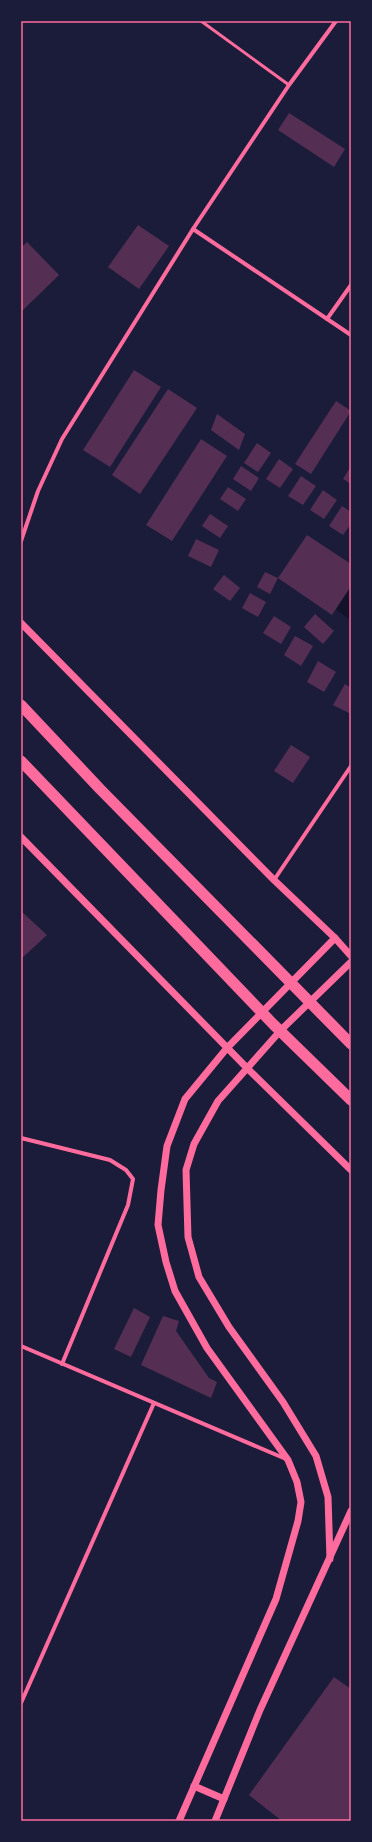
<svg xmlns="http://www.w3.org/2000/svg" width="372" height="1842" font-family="'Open Sans',sans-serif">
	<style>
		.water { fill: #12122b }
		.building { fill: #542f53 }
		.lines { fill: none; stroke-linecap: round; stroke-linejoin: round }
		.service { stroke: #ff6b9d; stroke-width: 3 }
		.minor { stroke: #ff6b9d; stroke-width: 4 }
		.tertiary { stroke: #ff6b9d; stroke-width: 7 }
		.trunk { stroke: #ff6b9d; stroke-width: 11 }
		.neatline { fill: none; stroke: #ff6b9d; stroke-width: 1.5 }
	</style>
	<rect width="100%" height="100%" fill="#1b1b3a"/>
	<polygon class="water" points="351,586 351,621 336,609"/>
	<g class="building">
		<polygon points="289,113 345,149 334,167 278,130"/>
		<polygon points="138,225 169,246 139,289 108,267"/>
		<polygon points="27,242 59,275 21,312 21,248"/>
		<polygon points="134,370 161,387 110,467 83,450"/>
		<polygon points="168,389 197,408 140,494 112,475"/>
		<polygon points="336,401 351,411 311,474 295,464"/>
		<polygon points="217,414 245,434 239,450 211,430"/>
		<polygon points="201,439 227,456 172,541 146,525"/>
		<polygon points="257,443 271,453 258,472 244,463"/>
		<polygon points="279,459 293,469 280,488 266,479"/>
		<polygon points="241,466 259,478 251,491 233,479"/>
		<polygon points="351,466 351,484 343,479"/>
		<polygon points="301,476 316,486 303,505 288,496"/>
		<polygon points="228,487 246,499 238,511 220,499"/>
		<polygon points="323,490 337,500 324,519 310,510"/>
		<polygon points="342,506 351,512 351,524 343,535 329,526"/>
		<polygon points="210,514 228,526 220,538 202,526"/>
		<polygon points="307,535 351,564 351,586 332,615 278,578 270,594 257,587 265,572 278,578"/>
		<polygon points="196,539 219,550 211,567 188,556"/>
		<polygon points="224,575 240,588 230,601 213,589"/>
		<polygon points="250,593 266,602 258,617 242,608"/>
		<polygon points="315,614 334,631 323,644 304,627"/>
		<polygon points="274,616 291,627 281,644 263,633"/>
		<polygon points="295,636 313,646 301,666 284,655"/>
		<polygon points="318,661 336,672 324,692 307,682"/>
		<polygon points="345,684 351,688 351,714 333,705"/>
		<polygon points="291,745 310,757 293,783 274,771"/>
		<polygon points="21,911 47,935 21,959"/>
		<polygon points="134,1308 150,1317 131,1357 114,1349"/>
		<polygon points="163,1316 179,1321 176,1331 209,1378 217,1382 211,1398 141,1365"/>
		<polygon points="334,1677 351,1689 351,1821 282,1821 249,1795"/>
	</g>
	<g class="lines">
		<polyline class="service" points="201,21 289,85"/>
		<g class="minor">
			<polyline points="193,229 351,335"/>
			<polyline points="327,319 351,285"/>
			<polyline points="21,541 38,491 62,439 193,229 289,85 336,21"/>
			<polyline points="274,880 351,766"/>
			<polyline points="21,1138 110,1160 126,1170 133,1179 128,1205 62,1364"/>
			<polyline points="21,1346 286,1459"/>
			<polyline points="21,1703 154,1403"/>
		</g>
		<g class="tertiary">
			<polyline points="21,623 274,880 335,938 351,956"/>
			<polyline points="21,837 247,1068 351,1170"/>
			<polyline points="330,1559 328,1497 316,1456 283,1402 229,1327 199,1277 188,1237 186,1170 194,1144 218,1101 281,1030 351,962"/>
			<polyline points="194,1786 224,1799"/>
			<polyline points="179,1821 276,1599 298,1521 301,1502 297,1482 288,1460 207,1348 175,1291 166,1262 158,1225 161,1190 167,1146 185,1099 227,1048 335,938"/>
			<polyline points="215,1821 260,1710 351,1511"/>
		</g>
		<g class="trunk">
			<polyline points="21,705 100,789 351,1044"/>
			<polyline points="21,761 273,1024 351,1100"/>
		</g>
	</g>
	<rect width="372" height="1842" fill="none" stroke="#1b1b3a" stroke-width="44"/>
	<rect x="22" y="22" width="328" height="1798" class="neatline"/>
</svg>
